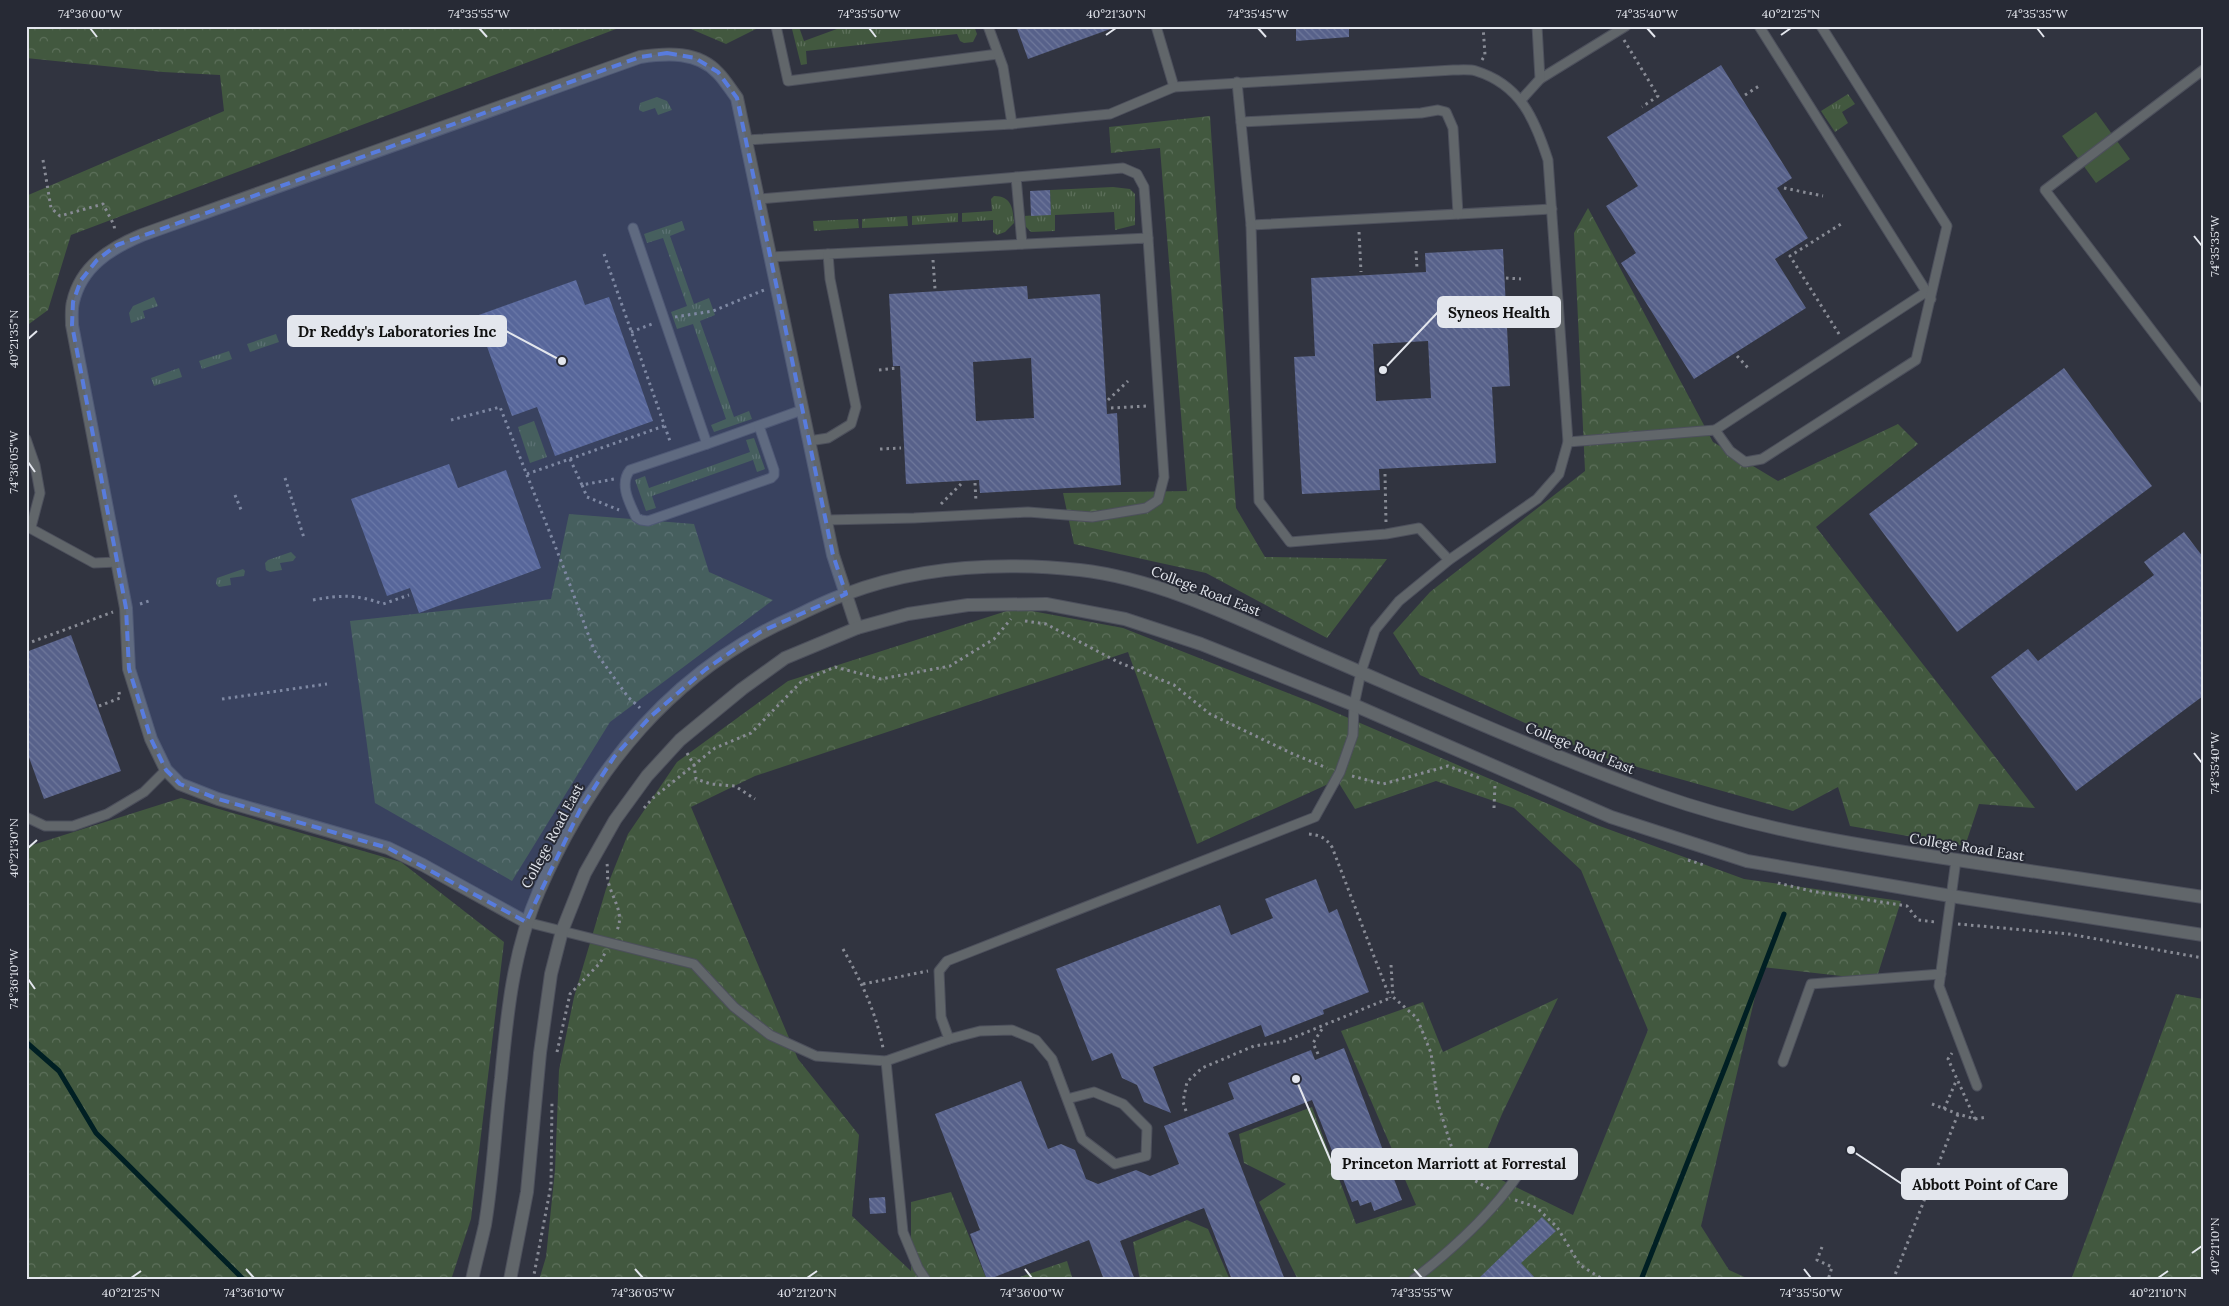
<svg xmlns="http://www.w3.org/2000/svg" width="2229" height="1306" font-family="Lora,serif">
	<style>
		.grass { fill: url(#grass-tufts) }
		.forest { fill: url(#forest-crowns) }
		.pitch { fill: #42583f }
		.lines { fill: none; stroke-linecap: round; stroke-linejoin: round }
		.stream { stroke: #001f23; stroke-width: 5 }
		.building { fill: url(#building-back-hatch); fill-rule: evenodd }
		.service-casing { stroke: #4d505c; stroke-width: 11 }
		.minor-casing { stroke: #4d505c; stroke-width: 14 }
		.tertiary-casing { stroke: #4d505c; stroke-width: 14 }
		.path { stroke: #888b95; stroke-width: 3; stroke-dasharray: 2.5 4; stroke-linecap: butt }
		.service { stroke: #61666a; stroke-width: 9 }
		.minor { stroke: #61666a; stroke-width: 12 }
		.tertiary { stroke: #61666a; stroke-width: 12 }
		.marked { fill: #587cde; fill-opacity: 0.2; stroke: #587cde; stroke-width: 4; stroke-dasharray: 10 6; stroke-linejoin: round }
		.ticks { fill: none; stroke: #e3e6ed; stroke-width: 2 }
		.labels { text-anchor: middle; stroke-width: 4; stroke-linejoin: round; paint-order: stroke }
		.street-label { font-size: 14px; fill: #e3e6ed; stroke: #272a35 }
		.leader { fill: none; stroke: #e3e6ed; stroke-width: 2 }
		.callout-dot { fill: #e3e6ed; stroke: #272a35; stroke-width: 2 }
		.callout { fill: #e3e6ed; stroke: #e3e6ed; stroke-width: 2 }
		.callout-label { font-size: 15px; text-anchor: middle; font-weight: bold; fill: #111 }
		.neatline { fill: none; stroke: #e3e6ed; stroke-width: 2 }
		.ticks-label { font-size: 12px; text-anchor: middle; fill: #e3e6ed }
	</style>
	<defs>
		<pattern id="grass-tufts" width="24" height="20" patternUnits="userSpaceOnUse" patternTransform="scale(1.25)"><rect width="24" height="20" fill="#42583f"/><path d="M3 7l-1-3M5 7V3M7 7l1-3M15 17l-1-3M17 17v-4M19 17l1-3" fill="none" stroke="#5d705b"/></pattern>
		<pattern id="forest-crowns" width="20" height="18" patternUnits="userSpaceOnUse" patternTransform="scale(1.25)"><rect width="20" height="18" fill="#42583f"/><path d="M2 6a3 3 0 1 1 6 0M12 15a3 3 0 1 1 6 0" fill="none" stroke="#5d705b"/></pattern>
		<pattern id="building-back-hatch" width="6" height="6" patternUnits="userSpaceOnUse" patternTransform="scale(1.25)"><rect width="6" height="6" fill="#57618a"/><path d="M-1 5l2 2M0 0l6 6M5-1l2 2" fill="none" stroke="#6f789b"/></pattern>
	</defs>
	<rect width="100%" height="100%" fill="#313440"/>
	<g class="grass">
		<polygon points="845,26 974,26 977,34 973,42 964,43 960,41 957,34 806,51 807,64 801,65 792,29 799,27 804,41"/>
		<polygon points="1848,94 1855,104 1842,112 1848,123 1835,132 1821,111"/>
		<polygon points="657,97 667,101 672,110 658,115 655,108 643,112 639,110 640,103"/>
		<polygon points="1113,187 1130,189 1135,194 1135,225 1115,230 1114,212 1055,215 1055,231 1031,232 1024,225 1024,216 1051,214 1050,190"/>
		<path d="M994,196C1012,196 1013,209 1014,223L1005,232L997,235L993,232V220L962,222V213L992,211L991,199Z"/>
		<polygon points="958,213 958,222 912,225 912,216"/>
		<polygon points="907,216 908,226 862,228 862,219"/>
		<polygon points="858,219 859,228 814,231 813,221"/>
		<polygon points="682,221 685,230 670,236 694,304 709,298 715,315 700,321 734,417 749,411 752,419 714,432 711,425 726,419 693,324 677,329 671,312 687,306 663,238 647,243 644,234"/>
		<polygon points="154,297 158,306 143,311 145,318 131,323 129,313 133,306"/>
		<polygon points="276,334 279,342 250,352 247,344"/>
		<polygon points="229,351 232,359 202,369 199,361"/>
		<polygon points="179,368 182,377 154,386 151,378"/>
		<polygon points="534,421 547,457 530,463 518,427"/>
		<polygon points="754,438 765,469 757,472 753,460 652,496 656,508 646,511 635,480 645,476 649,488 750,452 746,440"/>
		<polygon points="291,552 296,557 293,561 280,563 282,570 270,572 266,570 265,563 268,560"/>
		<polygon points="243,569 245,571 244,576 230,578 231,585 219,587 216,584 217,578"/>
	</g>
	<g class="forest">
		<polygon points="26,26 624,26 71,235 48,310 29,324 26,319 26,196 224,111 220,75 163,72 26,58"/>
		<polygon points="684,26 762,26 726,44"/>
		<polygon points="1210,116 1236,508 1265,557 1387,559 1327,638 1206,573 1074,544 1063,493 1187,491 1160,148 1111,153 1109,127"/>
		<polygon points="1588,208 1713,442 1778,481 1898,424 1918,444 1816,527 2035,808 1979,804 1965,846 1850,826 1838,787 1793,811 1595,755 1420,675 1393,633 1430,592 1585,471 1574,233"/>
		<polygon points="569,514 694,524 709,572 773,600 610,722 512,881 375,803 350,621 551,599"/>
		<polygon points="1016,608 1123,628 1316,704 1597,825 1744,879 1901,901 1876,980 1762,967 1701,1226 1729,1270 1751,1280 1298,1280 1259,1202 1286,1184 1244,1163 1239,1134 1312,1107 1356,1224 1416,1205 1341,1031 1423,1002 1443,1052 1558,998 1502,1114 1479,1169 1573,1215 1648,1030 1581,870 1514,808 1436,781 1355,809 1337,780 1197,844 1128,652 755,776 691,807 798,1059 859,1135 852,1216 911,1271 911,1202 951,1192 987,1280 539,1280 546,1257 555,1170 559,1070 574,997 606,889 628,834 677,762 788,681"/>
		<polygon points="181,798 401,862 504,942 471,1219 451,1280 26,1280 26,847"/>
		<polygon points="2176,994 2203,999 2203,1280 2071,1280"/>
		<polygon points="1187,1220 1208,1229 1230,1280 1140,1280 1133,1242"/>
		<polygon points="1067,1261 1073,1280 1011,1280"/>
	</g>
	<polygon class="pitch" points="2096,112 2130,159 2096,183 2062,136"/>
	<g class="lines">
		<g class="stream">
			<polyline points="26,1042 59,1071 96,1133 244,1280"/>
			<polyline points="1641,1280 1726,1065 1784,914"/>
		</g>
	</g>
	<g class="building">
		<polygon points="1016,26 1113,26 1113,28 1028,59"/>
		<polygon points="1296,26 1349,26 1349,37 1296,41"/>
		<polygon points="1721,65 1792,178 1777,188 1808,238 1775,259 1806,308 1694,379 1621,263 1636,253 1606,206 1638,186 1607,137"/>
		<polygon points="1050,190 1051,215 1031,216 1030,191"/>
		<path d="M1503,249L1510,386L1492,387L1496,463L1379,469L1380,490L1302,494L1294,357L1315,356L1311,278L1426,272L1425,253ZM1428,341L1431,398L1376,401L1373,344Z"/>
		<polygon points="576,280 585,305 609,297 653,421 555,456 537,407 512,416 476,316"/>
		<path d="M1027,286L1028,299L1100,294L1107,414L1117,413L1121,485L980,493L979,480L906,484L900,366H893L889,294ZM1031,358L1034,418L976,421L973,362Z"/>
		<polygon points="2064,368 2152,486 1957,632 1869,514"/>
		<polygon points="449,464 458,488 506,470 541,568 419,613 410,588 387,596 351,499"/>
		<polygon points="2184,532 2203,557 2203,696 2076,791 1991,677 2028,649 2038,661 2154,575 2144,562"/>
		<polygon points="71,635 121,771 44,799 26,749 26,652"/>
		<polygon points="1316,879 1329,913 1337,909 1369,992 1323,1010 1324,1014 1265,1037 1261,1025 1153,1067 1171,1113 1144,1102 1137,1085 1122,1078 1112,1053 1092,1061 1056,969 1220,905 1231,935 1273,918 1265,899"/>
		<polygon points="1344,1048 1402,1200 1374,1211 1371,1202 1360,1206 1358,1200 1352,1202 1312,1100 1228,1133 1285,1280 1232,1280 1204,1208 1120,1241 1135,1280 1104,1280 1089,1240 987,1280 970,1234 980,1230 935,1114 1021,1081 1048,1149 1061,1144 1075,1150 1086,1179 1098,1184 1136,1170 1150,1176 1179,1164 1164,1126 1234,1099 1228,1083 1311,1050 1315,1060"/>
		<polygon points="885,1197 886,1213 870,1214 869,1198"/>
		<polygon points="1542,1217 1556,1231 1521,1263 1537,1280 1477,1280"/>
	</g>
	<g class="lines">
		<g class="service-casing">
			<g id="service">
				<polyline points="776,26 788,81 998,54"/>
				<polyline points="988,26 1003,67 1012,124"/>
				<polyline points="1156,26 1174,87"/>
				<polyline points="1759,26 1931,299"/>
				<polyline points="2203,70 2045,190 2203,398"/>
				<polyline points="1540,79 1626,26"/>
				<polyline points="1237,82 1251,225 1552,209"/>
				<polyline points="1521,100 1540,79 1537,26"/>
				<polyline points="1241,122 1421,113 1438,110 1446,112 1453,128 1458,214"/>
				<polyline points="1016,177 1022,244"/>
				<polyline points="758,199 1123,168 1137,174 1144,187 1148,238"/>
				<polyline points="1251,225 1259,501 1290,542 1386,534 1419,528 1449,560"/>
				<polyline points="633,228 707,444 802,410"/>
				<polyline points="770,257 828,254"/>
				<polyline points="1715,430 1926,292"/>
				<polyline points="26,439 35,465 40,493 31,527"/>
				<polyline points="809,441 828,438 851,424 856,407 830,279 828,254 1148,238 1164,477 1158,500 1146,508 1092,517 1028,512 914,518 826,520"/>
				<polyline points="1568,442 1715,430 1730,451 1745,462 1762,459 1916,360 1947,226 1821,26"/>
				<path d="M707,444L630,470C619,484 629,502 636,517L641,520L648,521L771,478L774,475V470L759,426"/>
				<polyline points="26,526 94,563 118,562"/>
				<polyline points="26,817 45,826 73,826 107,814 144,792 166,770"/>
				<polyline points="1956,860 1939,986 1977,1086"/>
				<path d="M526,922L694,964L734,1007L770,1035L816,1056L886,1061L949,1039L941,1017L939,971L947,961L1315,817L1340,772L1353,735L1354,705L1361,672L1375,630L1399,601L1449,560L1537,499L1559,474L1568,442L1548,160C1535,120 1521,85 1476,71C1470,69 1460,70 1453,70L1174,87L1110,114L1012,124L746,140"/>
				<polyline points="949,1039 980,1031 1012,1030 1036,1040 1052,1059 1082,1139 1115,1164 1146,1156 1147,1128 1123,1104 1094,1092 1067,1099"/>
				<polyline points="886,1061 903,1232 918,1268 926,1280"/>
				<polyline points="1783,1062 1811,984 1941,974"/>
				<path d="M1413,1280C1452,1250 1493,1212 1520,1172"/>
			</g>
		</g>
		<g class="minor-casing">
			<path id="minor" d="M526,922L423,865L388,848L218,799L180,784L166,770L151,739L129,669L126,608L72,325C72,318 71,309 73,302C81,266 111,248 142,235L640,57C667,53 698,51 718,73C725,80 731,90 737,98L833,555L857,628"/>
		</g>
		<g class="tertiary-casing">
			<g id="tertiary">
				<path d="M472,1280C476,1261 481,1243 485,1225C493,1177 495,1127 501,1078C507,1014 513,951 539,891C592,770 671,671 794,617C811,609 828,600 846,594C919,566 1003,562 1080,570C1160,579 1241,620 1314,652C1428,701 1542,753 1659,795C1755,829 1856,845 1957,860C2039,872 2121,885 2203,897"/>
				<polyline points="510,1280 527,1192 540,1053 551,974 562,931 585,873 615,820 647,776 680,740 742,689 785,658 857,628 908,614 968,605 1046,604 1125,619 1201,644 1354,705 1611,817 1747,861 1951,896 2203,935"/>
			</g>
		</g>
		<g class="path">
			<polyline points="1624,40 1658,96 1642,107"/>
			<polyline points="1482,60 1485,55 1483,26"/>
			<polyline points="1745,95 1759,86"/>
			<polyline points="43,160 51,208 60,216 103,204 114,225 115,232"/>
			<polyline points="1784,188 1823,196"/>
			<polyline points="1359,232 1361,272"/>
			<polyline points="1416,251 1417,269"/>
			<polyline points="604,254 671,444"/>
			<polyline points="933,260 935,289"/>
			<polyline points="1506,278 1521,279"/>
			<polyline points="675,317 713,311 764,290"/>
			<polyline points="1508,319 1524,319"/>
			<polyline points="631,332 652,324"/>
			<polyline points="1839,334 1790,256 1841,224"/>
			<polyline points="1737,356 1749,369"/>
			<polyline points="879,370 896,368"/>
			<polyline points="1108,400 1128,381"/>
			<polyline points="1111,408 1147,406"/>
			<polyline points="451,420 500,407 563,566 594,650 628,697 640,708"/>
			<polyline points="880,449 901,448"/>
			<polyline points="570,459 582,485 614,479"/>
			<polyline points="527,474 664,426"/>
			<polyline points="1385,474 1386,523"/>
			<polyline points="285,478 304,538"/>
			<polyline points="975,483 976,502"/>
			<polyline points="582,485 587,497 619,510"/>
			<polyline points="235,495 242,512"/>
			<polyline points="941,504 961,484"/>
			<path d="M313,600C341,595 356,594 383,604L409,595"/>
			<polyline points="140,604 149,601"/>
			<polyline points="1025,621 1046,624 1118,662 1174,685 1210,714 1293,754 1327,768"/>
			<polyline points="26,644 113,612"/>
			<polyline points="222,699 327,684"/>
			<polyline points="99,706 120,698 119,692"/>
			<polyline points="687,753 694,765 696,779 711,784 735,786 755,799"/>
			<polyline points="1352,776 1383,784 1448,766 1482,779"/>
			<polyline points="644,808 653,798 715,748 751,733 801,682 835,667 881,679 950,666 994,639 1011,619"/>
			<polyline points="1494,808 1495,784"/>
			<path d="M1309,834C1320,835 1326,838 1332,847L1390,998"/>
			<polyline points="1688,860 1704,865"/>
			<path d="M607,864C608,869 607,875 608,881C612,899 626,914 616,932"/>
			<polyline points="1778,883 1811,891 1907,906 1918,920 1935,922"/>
			<polyline points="1958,924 2069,934 2203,958"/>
			<path d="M843,949C861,981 876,1012 883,1048"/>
			<polyline points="1391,965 1393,997 1417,1018 1431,1053 1438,1104 1455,1158 1472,1179 1491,1190"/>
			<polyline points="863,984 928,971"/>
			<polyline points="557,1052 570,994 600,963 605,953"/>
			<polyline points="1318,1054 1313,1043 1324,1026"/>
			<polyline points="1932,1104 1958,1114 1975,1119 1948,1059 1952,1053"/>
			<polyline points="1944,1109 1957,1079"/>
			<polyline points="1186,1111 1183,1102 1187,1082 1202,1068 1254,1046 1285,1041 1390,998"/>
			<polyline points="1975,1119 1987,1117"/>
			<polyline points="1515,1200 1536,1207 1557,1227 1580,1265 1604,1280"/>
			<polyline points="1822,1247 1817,1260 1832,1267 1828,1280"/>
			<polyline points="533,1280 551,1185 552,1100"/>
			<polyline points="1893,1280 1958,1114"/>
		</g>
		<use href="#service" class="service"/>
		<use href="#minor" class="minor"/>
		<use href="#tertiary" class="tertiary"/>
	</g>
	<path class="marked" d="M667,53L695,58L718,72L737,98L833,555L846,594L760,632L706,669L650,717L614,757L580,810L526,922L388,848L218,799L180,784L166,770L151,739L129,669L126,608L72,325L73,302L81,280L97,260L117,245L640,57Z"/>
	<path class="ticks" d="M90,28L97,37M479,28L487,37M869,28L876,37M1258,28L1266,37M1647,28L1655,37M2037,28L2044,37M1106,35L1116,28M1781,35L1791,28M2194,236L2202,246M28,339L37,331M28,462L35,472M2194,753L2202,763M28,848L37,840M28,979L35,989M2192,1253L2202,1246M246,1269L254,1278M635,1269L643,1278M1025,1269L1032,1278M1414,1269L1422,1278M1804,1269L1811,1278M131,1278L141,1271M807,1278L817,1271M2158,1278L2168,1271"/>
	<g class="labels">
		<g class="street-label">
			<text transform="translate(1206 591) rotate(21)" y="5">College Road East</text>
			<text transform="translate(1580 748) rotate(22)" y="5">College Road East</text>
			<text transform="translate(552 836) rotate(-62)" y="5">College Road East</text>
			<text transform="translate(1967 847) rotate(9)" y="5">College Road East</text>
		</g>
	</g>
	<path class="leader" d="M1383 370L1438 312M562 361L506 331M1296 1079L1332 1164M1851 1150L1902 1184"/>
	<g class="callout-dot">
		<circle cx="1383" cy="370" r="5"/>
		<circle cx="562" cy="361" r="5"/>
		<circle cx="1296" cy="1079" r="5"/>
		<circle cx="1851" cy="1150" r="5"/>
	</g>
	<g class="callout">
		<rect x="1438" y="297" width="122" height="30" rx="5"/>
		<rect x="288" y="316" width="218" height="30" rx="5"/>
		<rect x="1332" y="1149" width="245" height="30" rx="5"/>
		<rect x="1902" y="1169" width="165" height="30" rx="5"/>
	</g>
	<g class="callout-label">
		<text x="1499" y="318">Syneos Health</text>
		<text x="397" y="337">Dr Reddy's Laboratories Inc</text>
		<text x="1454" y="1169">Princeton Marriott at Forrestal</text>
		<text x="1985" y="1190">Abbott Point of Care</text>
	</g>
	<rect width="2229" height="1306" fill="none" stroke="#272a35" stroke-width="55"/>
	<rect x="28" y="28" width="2174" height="1250" class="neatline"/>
	<g class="ticks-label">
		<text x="90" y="18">74°36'00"W</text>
		<text x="479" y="18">74°35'55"W</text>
		<text x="869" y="18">74°35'50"W</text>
		<text x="1116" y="18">40°21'30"N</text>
		<text x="1258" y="18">74°35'45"W</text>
		<text x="1647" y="18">74°35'40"W</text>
		<text x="1791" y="18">40°21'25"N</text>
		<text x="2037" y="18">74°35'35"W</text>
		<text transform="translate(2215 246) rotate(-90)" y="4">74°35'35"W</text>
		<text transform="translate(14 339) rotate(-90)" y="4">40°21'35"N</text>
		<text transform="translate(14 462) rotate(-90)" y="4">74°36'05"W</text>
		<text transform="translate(2215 763) rotate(-90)" y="4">74°35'40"W</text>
		<text transform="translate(14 848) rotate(-90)" y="4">40°21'30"N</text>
		<text transform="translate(14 979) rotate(-90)" y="4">74°36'10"W</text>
		<text transform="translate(2215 1246) rotate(-90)" y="4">40°21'10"N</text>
		<text x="131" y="1297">40°21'25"N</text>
		<text x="254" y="1297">74°36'10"W</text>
		<text x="643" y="1297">74°36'05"W</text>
		<text x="807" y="1297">40°21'20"N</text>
		<text x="1032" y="1297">74°36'00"W</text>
		<text x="1422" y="1297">74°35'55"W</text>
		<text x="1811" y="1297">74°35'50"W</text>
		<text x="2158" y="1297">40°21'10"N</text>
	</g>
</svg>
